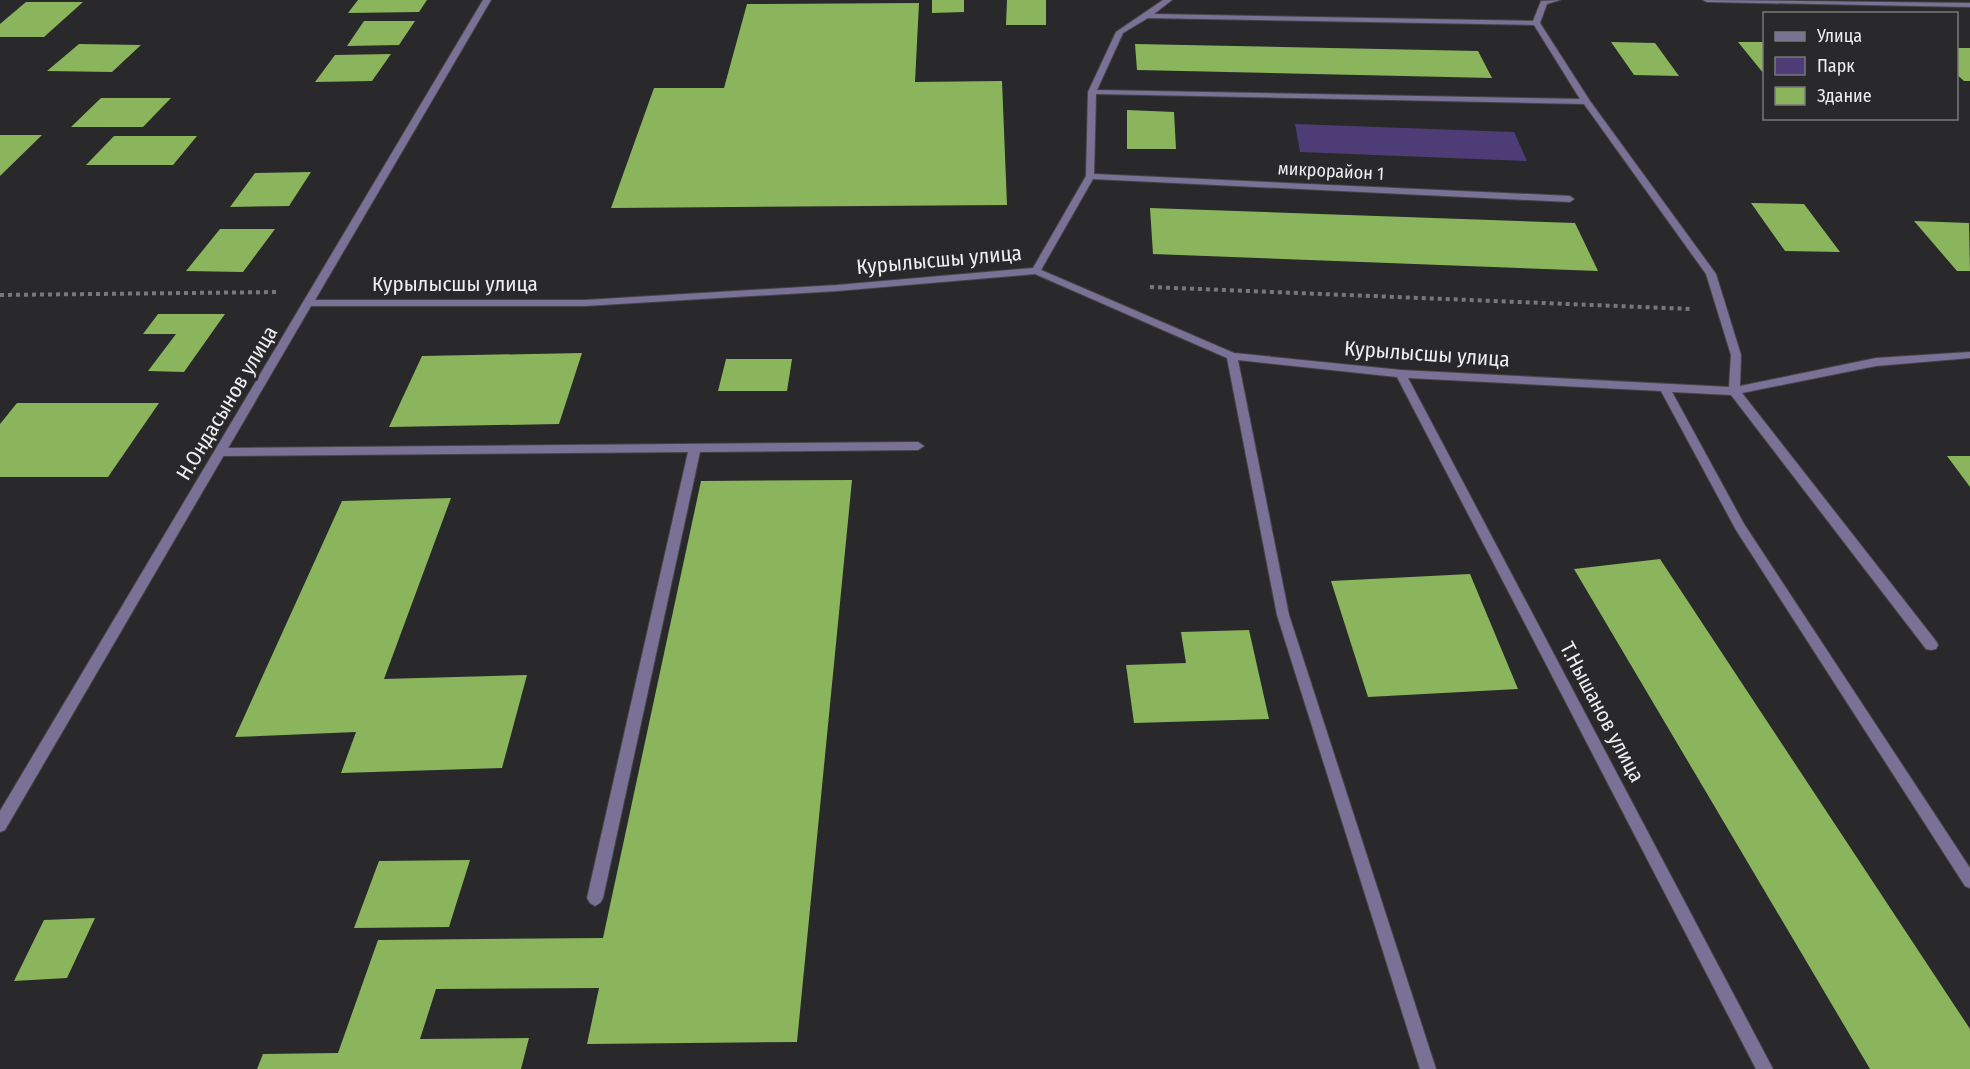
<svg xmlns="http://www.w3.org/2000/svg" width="1970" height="1069" font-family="'Fira Sans Condensed',sans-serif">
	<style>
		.green { fill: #4e3c77 }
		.building { fill: #8ab55c }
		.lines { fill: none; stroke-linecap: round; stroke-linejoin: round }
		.lane-casing { stroke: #454547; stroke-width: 2 }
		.street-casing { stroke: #454547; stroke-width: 2 }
		.path { stroke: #78787a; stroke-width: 4; stroke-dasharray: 4 4; stroke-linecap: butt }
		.lane { fill: #7a7196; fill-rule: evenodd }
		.street { fill: #7a7196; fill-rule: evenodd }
		.labels { text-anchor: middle; stroke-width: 6; stroke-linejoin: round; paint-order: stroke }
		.far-street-label { font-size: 18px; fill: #efeff1; stroke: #29292b }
		.street-label { font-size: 21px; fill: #efeff1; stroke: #29292b }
	</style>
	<rect width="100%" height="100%" fill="#29292b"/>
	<polygon class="green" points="1295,124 1514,132 1527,161 1300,152"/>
	<g class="building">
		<polygon points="358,0 427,0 419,12 348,13"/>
		<polygon points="932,0 964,0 964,12 932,13"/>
		<polygon points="1007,0 1046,0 1046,25 1006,25"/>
		<polygon points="26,2 83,2 44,37 0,37 0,24"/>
		<polygon points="919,3 915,82 1002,81 1007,205 611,208 654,88 724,88 747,4"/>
		<polygon points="364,21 415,21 399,45 347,46"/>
		<polygon points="1611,42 1655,43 1679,76 1634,75"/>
		<polygon points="1738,42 1764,42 1764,74"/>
		<polygon points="79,44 141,45 112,72 47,71"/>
		<polygon points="1135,44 1478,51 1492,78 1137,70"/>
		<polygon points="1956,48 1970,48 1970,81 1964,81 1956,74"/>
		<polygon points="391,54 372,81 315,82 335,55"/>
		<polygon points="101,98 171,98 143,127 71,127"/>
		<polygon points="1127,110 1174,112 1176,149 1127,149"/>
		<polygon points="0,135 42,135 0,176"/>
		<polygon points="114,136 197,136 173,165 86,165"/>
		<polygon points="311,172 289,206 230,207 255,173"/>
		<polygon points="1751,203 1804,204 1840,252 1785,251"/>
		<polygon points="1150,208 1575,223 1598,271 1153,254"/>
		<polygon points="1914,221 1969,223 1970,271 1957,271"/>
		<polygon points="220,229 275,229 243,272 186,271"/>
		<polygon points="158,314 225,314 184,372 148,371 176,334 143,334"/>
		<polygon points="582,353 559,424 389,427 422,356"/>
		<polygon points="726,359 792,359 787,391 718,391"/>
		<polygon points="17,403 159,403 108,477 0,477 0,424"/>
		<polygon points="1947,456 1970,456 1970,487"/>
		<polygon points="852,480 797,1042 587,1044 599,988 436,989 420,1039 529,1038 521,1069 257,1069 263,1054 338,1053 378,940 603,938 701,481"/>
		<polygon points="451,498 384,679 527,675 502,768 341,773 356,732 235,737 342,501"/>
		<polygon points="1660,559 1970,1029 1970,1069 1870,1069 1574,569"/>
		<polygon points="1470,574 1518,689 1368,697 1331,581"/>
		<polygon points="1249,630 1269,719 1134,723 1126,665 1186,663 1181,632"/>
		<polygon points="470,860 449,927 354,928 379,861"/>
		<polygon points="95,918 67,978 14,981 44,920"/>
	</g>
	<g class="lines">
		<g class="lane-casing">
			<polygon id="lane" points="918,442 924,446 918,450 700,452 603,898 600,903 595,906 590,903 587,898 688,452 221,456 215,452 221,448"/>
		</g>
		<g class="street-casing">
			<g id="street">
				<path d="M483,0H491L315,300H585L837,285L1033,268L1086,176L1088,92L1116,32L1163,0H1172L1154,14L1533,21L1541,1L1560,0L1547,4L1540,23L1590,101L1716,274L1741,355L1740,386L1876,358L1970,352V358L1876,366L1742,393L1936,641L1938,645L1936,649L1931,650L1926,649L1731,395L1672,392L1744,524L1970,868V888L1965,886L1736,530L1661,391L1408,378L1773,1069H1756L1397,377L1238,360L1289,615L1436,1069H1420L1277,615L1227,358L1035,274L837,291L585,306H311L5,830L0,832V811ZM1148,18L1534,25L1580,99L1097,90L1123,33ZM1096,94L1584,104L1706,274L1731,355L1729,387L1401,370L1234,353L1041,270L1093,179L1570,202L1574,199L1570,196L1094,174Z"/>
				<polygon points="1703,0 1970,3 1970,7 1707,2"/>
			</g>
		</g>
		<g class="path">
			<polyline points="1150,287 1691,309"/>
			<polyline points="0,295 279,292"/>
		</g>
		<use href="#lane" class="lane"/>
		<use href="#street" class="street"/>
	</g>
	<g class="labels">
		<g class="far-street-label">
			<text transform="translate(1331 171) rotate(3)" y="6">микрорайон 1</text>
		</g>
		<g class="street-label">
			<text transform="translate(939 260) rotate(-5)" y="7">Курылысшы улица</text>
			<text x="455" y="291">Курылысшы улица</text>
			<text transform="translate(1427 354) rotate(4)" y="7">Курылысшы улица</text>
			<text transform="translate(227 403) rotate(-59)" y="7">Н.Ондасынов улица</text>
			<text transform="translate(1602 712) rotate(62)" y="7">Т.Нышанов улица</text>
		</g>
	</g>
	<rect x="1763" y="12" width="195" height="108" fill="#29292b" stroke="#78787a" stroke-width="1.5"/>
	<rect x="1775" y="32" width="30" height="9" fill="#7a7196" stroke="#78787a" stroke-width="1.5"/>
	<text x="1817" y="42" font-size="18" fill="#efeff1">Улица</text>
	<rect x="1775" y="57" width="30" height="18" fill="#4e3c77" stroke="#78787a" stroke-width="1.5"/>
	<text x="1817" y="72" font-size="18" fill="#efeff1">Парк</text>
	<rect x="1775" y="87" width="30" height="18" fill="#8ab55c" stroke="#78787a" stroke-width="1.5"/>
	<text x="1817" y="102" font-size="18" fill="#efeff1">Здание</text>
</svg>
